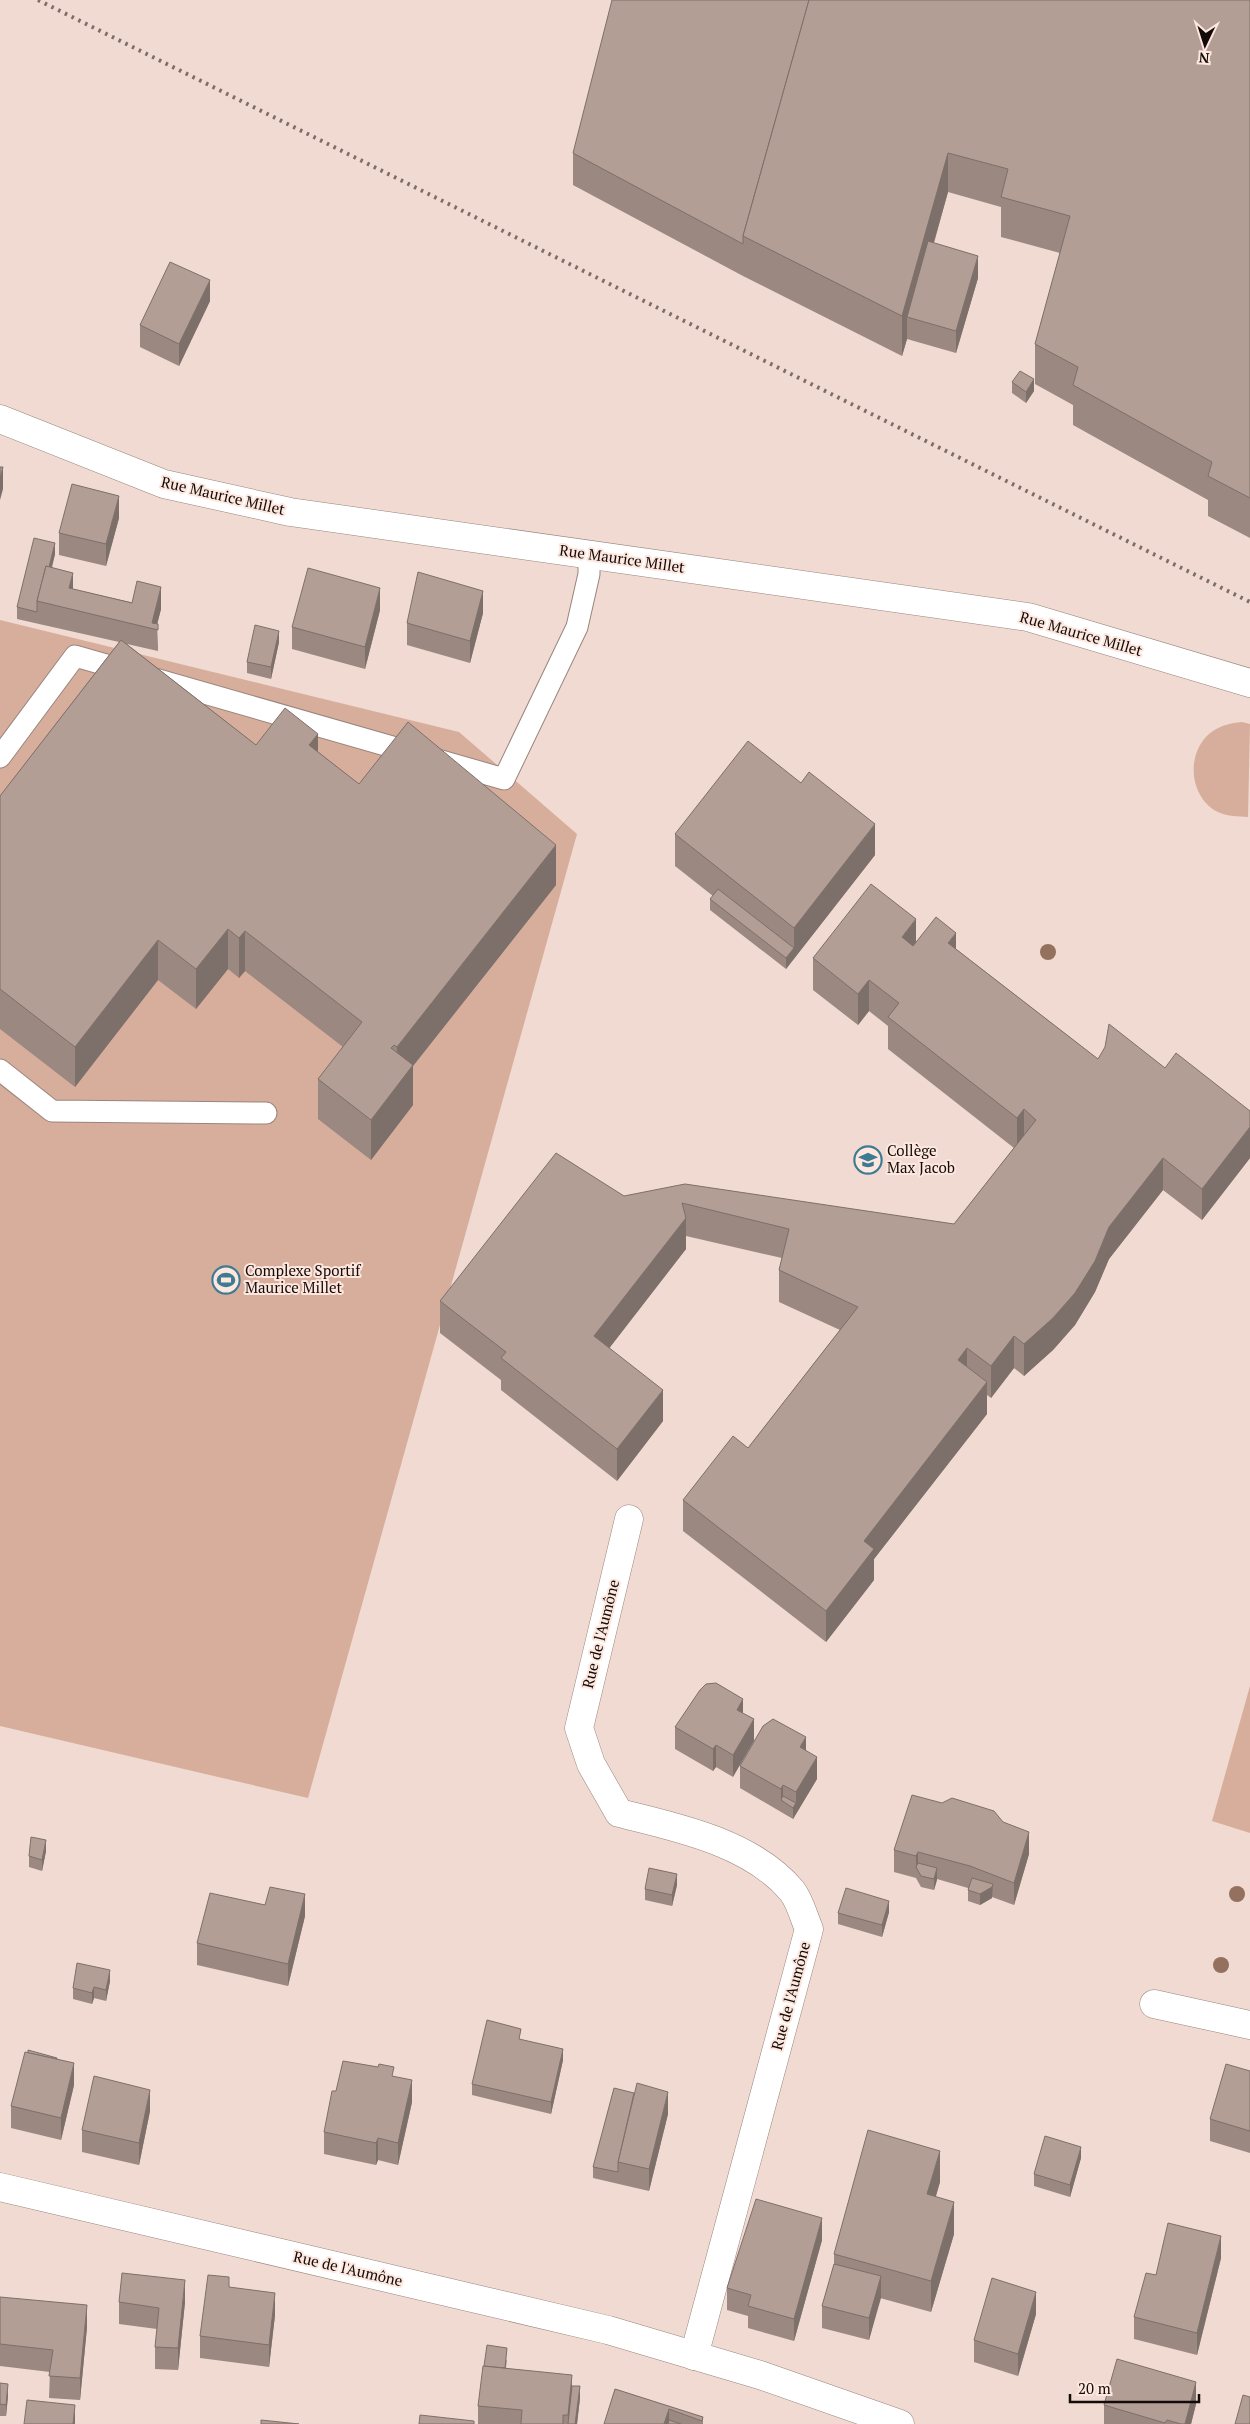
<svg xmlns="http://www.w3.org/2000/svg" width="1250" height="2424" font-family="'PT Serif',serif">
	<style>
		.green { fill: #d7ae9c }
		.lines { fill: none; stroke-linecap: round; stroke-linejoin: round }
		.lane-casing { stroke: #99857d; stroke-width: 23 }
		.street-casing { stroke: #99857d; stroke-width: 29 }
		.lane { stroke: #fff; stroke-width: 21 }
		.street { stroke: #fff; stroke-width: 28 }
		.rail { stroke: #7b6d67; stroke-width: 4; stroke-dasharray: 2.5 5; stroke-linecap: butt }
		.tree { fill: #94705e }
		.wall { fill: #9a8881 }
		.shaded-wall { fill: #7d6f69 }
		.building { fill: #b39e96; stroke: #7d6f69 }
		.labels { text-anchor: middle; stroke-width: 4; stroke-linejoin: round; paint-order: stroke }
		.street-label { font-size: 15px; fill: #120b08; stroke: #fde7de }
		.poi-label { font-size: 15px; fill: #120b08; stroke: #fde7de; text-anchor: start }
	</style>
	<rect width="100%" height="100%" fill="#f0dad1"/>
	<g class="green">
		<polygon points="0,620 459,732 577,834 308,1798 0,1726"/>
		<path d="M1242,722L1250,724L1248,817C1238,816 1228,817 1218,812C1188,797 1185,750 1213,731C1222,725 1231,723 1242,722Z"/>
		<polygon points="1250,1686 1250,1833 1212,1821"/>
	</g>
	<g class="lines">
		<g class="lane-casing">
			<g id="lane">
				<polyline points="0,757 75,656 504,779 577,627 589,574 589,555"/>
				<polyline points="0,1070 52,1111 266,1113"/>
			</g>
		</g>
		<g class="street-casing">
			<g id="street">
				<polyline points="0,419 164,484 290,512 1028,617 1250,683"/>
				<path d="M629,1519L579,1728L591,1764L619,1813C677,1827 752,1843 792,1891C800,1901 804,1918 809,1929L694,2356"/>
				<polyline points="1154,2004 1250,2025"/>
				<polyline points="0,2187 608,2330 760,2375 900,2424"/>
			</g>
		</g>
		<use href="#lane" class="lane"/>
		<use href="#street" class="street"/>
		<polyline class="rail" points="38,0 1250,602"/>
	</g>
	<g class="tree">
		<circle cx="1048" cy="952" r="8"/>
		<circle cx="1237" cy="1894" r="8"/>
		<circle cx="1221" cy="1965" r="8"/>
	</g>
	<g class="wall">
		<polygon points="1250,0 1250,538 1208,516 1208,500 1073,425 1073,405 1035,384 1035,344 1060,253 1001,237 1001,207 948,192 934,243 978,278 956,353 907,339 902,356 743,276 573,185 573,153"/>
		<polygon points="210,301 179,366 140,347 140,325"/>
		<polygon points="1012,382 1034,391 1026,403 1012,393"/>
		<polygon points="119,518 106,566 59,555 59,533"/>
		<polygon points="55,554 52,568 73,589 161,609 157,624 158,646 158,651 127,644 256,745 318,752 359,784 556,885 413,1066 413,1105 371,1160 318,1119 318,1079 343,1047 245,971 239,978 228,969 196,1009 158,980 75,1087 0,1029 0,796 119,642 17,619 17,607"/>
		<polygon points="380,610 365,669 292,649 292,627"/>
		<polygon points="483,613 470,663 407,645 407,623"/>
		<polygon points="279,642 271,679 247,673 247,662"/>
		<polygon points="675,834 875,855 786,969 710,910 710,899 713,896 675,866"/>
		<polygon points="916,942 956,949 1098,1059 1165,1068 1250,1111 1250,1158 1202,1220 1163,1190 1109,1259 1095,1292 1075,1325 1053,1350 1024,1376 1014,1368 991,1398 987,1395 987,1414 874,1559 874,1580 826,1642 683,1531 683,1500 748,1448 840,1330 779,1302 779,1270 782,1258 686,1236 686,1249 609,1348 663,1421 617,1481 501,1390 501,1380 440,1333 440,1301 624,1196 954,1224 1014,1148 888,1049 888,1026 869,1011 858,1025 813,990 813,958"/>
		<polygon points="743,1699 733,1777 716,1767 713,1771 675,1749 675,1727"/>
		<polygon points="806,1750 817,1779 793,1819 740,1788 740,1766"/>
		<polygon points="894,1850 1029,1854 1014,1905 992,1897 992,1898 980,1905 968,1901 968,1888 937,1879 934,1890 921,1887 916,1878 894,1872"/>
		<polygon points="46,1851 42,1871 29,1867 29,1856"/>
		<polygon points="677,1885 672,1906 645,1900 645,1889"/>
		<polygon points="889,1912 882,1937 838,1924 838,1913"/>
		<polygon points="305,1916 288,1986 197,1965 197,1943"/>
		<polygon points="110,1981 106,2001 94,1998 92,2004 73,1999 73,1988"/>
		<polygon points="57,2059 74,2085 61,2140 11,2128 11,2106"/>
		<polygon points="563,2060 551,2114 472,2095 472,2084"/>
		<polygon points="1250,2071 1250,2153 1210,2141 1210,2119"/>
		<polygon points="394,2076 412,2102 398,2165 378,2160 376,2165 324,2154 324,2132 336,2091"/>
		<polygon points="150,2111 139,2165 82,2152 82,2130"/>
		<polygon points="668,2114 649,2191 593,2178 593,2167"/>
		<polygon points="1081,2158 1070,2197 1034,2186 1034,2174"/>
		<polygon points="940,2182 936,2196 954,2234 931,2312 880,2298 869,2340 822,2328 822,2306 834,2264 834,2254"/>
		<polygon points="822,2240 794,2341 748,2328 748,2316 727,2310 727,2288"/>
		<polygon points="1221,2258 1197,2355 1134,2339 1134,2317 1156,2275"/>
		<polygon points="229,2287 275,2315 269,2367 200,2358 200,2336"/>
		<polygon points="0,2297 87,2327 80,2400 49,2398 50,2372 0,2366"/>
		<polygon points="119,2302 185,2302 178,2370 155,2369 155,2347 157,2329 119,2324"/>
		<polygon points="1036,2314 1018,2376 974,2362 974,2340"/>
		<polygon points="507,2359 506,2368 572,2386 580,2398 577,2424 478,2424 478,2406"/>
		<polygon points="0,2383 8,2396 6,2416 0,2416"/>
		<polygon points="615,2389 703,2417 703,2424 604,2424"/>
		<polygon points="1196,2404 1191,2424 1104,2424 1104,2405"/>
	</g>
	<g class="shaded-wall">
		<polygon points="948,153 948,192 912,319 907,317 907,339 902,356 902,316"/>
		<polygon points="978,256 978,278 956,353 956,331"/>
		<polygon points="210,280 210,301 179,366 179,344"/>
		<polygon points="1034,379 1034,391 1026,403 1026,392"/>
		<polygon points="3,467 3,489 0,500 0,478"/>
		<polygon points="119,496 119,518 106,566 106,544"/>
		<polygon points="55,543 55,554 42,602 39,602"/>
		<polygon points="73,573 73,595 69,610 69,588"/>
		<polygon points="161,587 161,609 156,629 152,623"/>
		<polygon points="380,588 380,610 365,669 365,647"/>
		<polygon points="483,591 483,613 470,663 470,641"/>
		<polygon points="279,631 279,642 271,679 271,667"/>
		<polygon points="318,734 318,774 309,745"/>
		<polygon points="875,824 875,855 786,969 786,958 794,948 794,928"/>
		<polygon points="556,845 556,885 413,1066 413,1105 371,1160 371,1120 397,1086 397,1047"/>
		<polygon points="916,919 916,951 902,937"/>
		<polygon points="228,929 228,969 196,1009 196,969"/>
		<polygon points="245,931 245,971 239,978 239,938"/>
		<polygon points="956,933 956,964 948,943"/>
		<polygon points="158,940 158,980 75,1087 75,1047"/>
		<polygon points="869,980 869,1011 858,1025 858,994"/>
		<polygon points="1024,1109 1024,1141 1017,1150 1017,1118"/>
		<polygon points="1250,1127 1250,1158 1202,1220 1202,1189"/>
		<polygon points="1163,1158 1163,1190 1109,1259 1095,1292 1075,1325 1053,1350 1024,1376 1024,1344 1109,1227"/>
		<polygon points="686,1218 686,1249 594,1368 594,1336"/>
		<polygon points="1014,1336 1014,1368 991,1398 991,1366"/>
		<polygon points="967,1348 967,1380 958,1360"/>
		<polygon points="987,1382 987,1414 874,1559 874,1580 826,1642 826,1611 864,1541"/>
		<polygon points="663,1390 663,1421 617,1481 617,1449"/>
		<polygon points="743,1699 743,1721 737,1710"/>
		<polygon points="754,1719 754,1741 733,1777 733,1755"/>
		<polygon points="806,1737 806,1758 800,1747"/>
		<polygon points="716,1745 716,1767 713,1771 713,1749"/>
		<polygon points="817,1757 817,1779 793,1819 793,1808 796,1803 796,1792"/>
		<polygon points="783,1785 783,1802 781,1800 781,1811 781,1789"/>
		<polygon points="1029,1832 1029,1854 1014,1905 1014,1883"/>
		<polygon points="46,1840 46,1851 42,1871 42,1860"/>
		<polygon points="918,1852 918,1870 916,1867 916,1856"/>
		<polygon points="937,1868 937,1880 934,1890 934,1879"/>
		<polygon points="677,1874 677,1885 672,1906 672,1895"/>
		<polygon points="993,1884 992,1898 980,1905 980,1894"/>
		<polygon points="305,1894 305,1916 288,1986 288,1964"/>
		<polygon points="889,1901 889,1912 882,1937 882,1925"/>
		<polygon points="110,1970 110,1981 106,2001 106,1990"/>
		<polygon points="94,1987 94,1998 92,2004 92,1993"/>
		<polygon points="563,2049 563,2060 551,2114 551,2102"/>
		<polygon points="74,2063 74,2085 61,2140 61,2118"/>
		<polygon points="412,2080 412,2102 398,2165 398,2143"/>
		<polygon points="150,2090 150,2111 139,2165 139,2143"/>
		<polygon points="668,2092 668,2114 649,2191 649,2169"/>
		<polygon points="378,2138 378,2160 376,2165 376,2143"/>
		<polygon points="1081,2147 1081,2158 1070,2197 1070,2185"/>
		<polygon points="940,2151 940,2182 927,2225 927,2194"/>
		<polygon points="954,2202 954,2234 931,2312 931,2281"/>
		<polygon points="822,2218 822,2240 794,2341 794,2319"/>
		<polygon points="1221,2236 1221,2258 1197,2355 1197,2333"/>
		<polygon points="881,2276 881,2298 869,2340 869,2318"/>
		<polygon points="185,2280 185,2302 178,2370 178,2348"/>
		<polygon points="1036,2292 1036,2314 1018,2376 1018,2354"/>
		<polygon points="275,2293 275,2315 269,2367 269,2345"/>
		<polygon points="87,2305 87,2327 80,2400 80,2378"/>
		<polygon points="572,2375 572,2397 568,2424 568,2415"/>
		<polygon points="1196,2382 1196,2404 1191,2424 1185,2424"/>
		<polygon points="8,2384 8,2396 6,2416 6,2405"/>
		<polygon points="580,2386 580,2398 577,2424 575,2424"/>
		<polygon points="75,2405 75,2424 73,2424"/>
		<polygon points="669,2409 669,2424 664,2424"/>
	</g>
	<g class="building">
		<polygon points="612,0 809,0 743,236 743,244 573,153"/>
		<polygon points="809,0 1250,0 1250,498 1208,476 1212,462 1073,385 1078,367 1035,344 1070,216 1001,197 1008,169 948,153 902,316 743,236"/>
		<polygon points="928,241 978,256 956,331 907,317"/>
		<polygon points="170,262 210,280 179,344 140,325"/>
		<polygon points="1020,371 1034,379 1026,392 1012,382"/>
		<polygon points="0,467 3,467 0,478"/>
		<polygon points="72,484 119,496 106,544 59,533"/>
		<polygon points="34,538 55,543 49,567 46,566 37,601 37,612 17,607"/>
		<polygon points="46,566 73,573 69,588 132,603 137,581 161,587 152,623 158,624 158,630 37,601"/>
		<polygon points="308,568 380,588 365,647 292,627"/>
		<polygon points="418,572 483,591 470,641 407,623"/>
		<polygon points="255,625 279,631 271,667 247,662"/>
		<polygon points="121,640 256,745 285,708 318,734 309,745 359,784 408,722 556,845 397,1047 394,1045 391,1048 413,1065 371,1120 318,1079 362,1022 245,931 239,938 228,929 196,969 158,940 75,1047 0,989 0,796"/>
		<polygon points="748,741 801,783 809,772 875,824 794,928 675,834"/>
		<polygon points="871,884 916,919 902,937 913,946 936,917 956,933 948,943 1098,1059 1105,1047 1109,1024 1165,1068 1176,1053 1250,1111 1250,1127 1202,1189 1163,1158 1109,1227 1095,1261 1075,1293 1053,1318 1024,1344 1014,1336 991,1366 967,1348 958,1360 987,1382 864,1541 874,1549 826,1611 683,1500 733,1436 748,1448 858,1307 779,1270 789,1229 682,1203 686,1218 594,1336 663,1390 617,1449 501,1358 506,1352 440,1301 556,1153 624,1196 685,1184 954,1224 1036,1120 1024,1109 1017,1118 888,1017 899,1003 869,980 858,994 813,958"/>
		<polygon points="718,889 794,948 786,958 710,899"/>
		<polygon points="716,1683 743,1699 737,1710 754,1719 733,1755 716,1745 713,1749 675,1727 700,1690 706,1684"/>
		<polygon points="773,1719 806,1737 800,1747 817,1757 796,1792 783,1785 781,1789 740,1766 763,1726"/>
		<polygon points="912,1795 942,1803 952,1798 994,1811 1003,1822 1029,1832 1014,1883 970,1866 918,1852 916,1856 894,1850"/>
		<polygon points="783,1796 796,1803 793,1808 781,1800"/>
		<polygon points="31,1837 46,1840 42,1860 29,1856"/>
		<polygon points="918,1863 937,1868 934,1879 921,1876 916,1867"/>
		<polygon points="649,1868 677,1874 672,1895 645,1889"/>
		<polygon points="972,1878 993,1884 992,1887 980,1894 968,1890"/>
		<polygon points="270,1887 305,1894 288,1964 197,1943 210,1893 265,1905"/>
		<polygon points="846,1888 889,1901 882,1925 838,1913"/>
		<polygon points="77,1963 110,1970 106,1990 94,1987 92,1993 73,1988"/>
		<polygon points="487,2020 521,2029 519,2039 563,2049 551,2102 472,2084"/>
		<polygon points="28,2050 57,2058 57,2059 28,2053"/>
		<polygon points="25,2052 74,2063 61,2118 11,2106"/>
		<polygon points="343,2061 378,2067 379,2064 394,2067 392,2076 412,2080 398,2143 378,2138 376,2143 324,2132 332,2091 336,2091"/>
		<polygon points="1226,2064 1250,2071 1250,2131 1210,2119"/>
		<polygon points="94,2076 150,2090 139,2143 82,2130"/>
		<polygon points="637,2083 668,2092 649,2169 618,2162"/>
		<polygon points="614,2088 634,2093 618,2162 618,2172 593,2167"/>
		<polygon points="868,2130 940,2151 927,2194 954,2202 931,2281 834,2254"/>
		<polygon points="1045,2136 1081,2147 1070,2185 1034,2174"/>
		<polygon points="756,2199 822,2218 794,2319 748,2306 751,2295 727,2288"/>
		<polygon points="1168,2223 1221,2236 1197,2333 1134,2317 1146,2273 1156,2275"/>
		<polygon points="834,2264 881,2276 869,2318 822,2306"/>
		<polygon points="122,2273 185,2280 178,2348 155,2347 159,2308 119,2302"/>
		<polygon points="208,2275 229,2277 229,2287 275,2293 269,2345 200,2336"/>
		<polygon points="992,2278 1036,2292 1018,2354 974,2340"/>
		<polygon points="0,2297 87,2305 80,2378 49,2376 53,2350 0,2344"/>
		<polygon points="487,2345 507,2348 505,2368 484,2366"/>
		<polygon points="1117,2359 1196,2382 1185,2424 1181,2424 1167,2420 1165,2423 1104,2405"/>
		<polygon points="483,2366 572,2375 568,2415 563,2415 563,2424 521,2424 522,2410 478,2406"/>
		<polygon points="0,2383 8,2384 6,2405 0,2404"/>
		<polygon points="572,2386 580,2386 575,2424 568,2424"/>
		<polygon points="615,2389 703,2417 702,2421 669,2409 664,2424 604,2424"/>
		<polygon points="1243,2395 1250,2397 1250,2424 1235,2424"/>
		<polygon points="27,2400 75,2405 73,2424 24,2424"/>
		<polygon points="420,2415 474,2421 474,2424 419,2424"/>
		<polygon points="261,2420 299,2424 261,2424"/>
		<polygon points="669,2420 681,2424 668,2424"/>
	</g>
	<defs>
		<g id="school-ring" transform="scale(1.4375)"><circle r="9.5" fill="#fde7de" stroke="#3e7b92" stroke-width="1.5"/><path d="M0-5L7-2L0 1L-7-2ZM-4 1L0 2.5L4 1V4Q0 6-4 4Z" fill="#3e7b92"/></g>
		<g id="stadium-ring" transform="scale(1.4375)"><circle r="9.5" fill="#fde7de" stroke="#3e7b92" stroke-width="1.5"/><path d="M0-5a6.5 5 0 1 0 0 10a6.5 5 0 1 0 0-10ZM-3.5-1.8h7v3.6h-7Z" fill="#3e7b92"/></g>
	</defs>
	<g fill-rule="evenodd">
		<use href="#school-ring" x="868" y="1160"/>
		<use href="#stadium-ring" x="226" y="1280"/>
	</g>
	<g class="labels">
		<g class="street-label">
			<text transform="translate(223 496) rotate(13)" y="5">Rue Maurice Millet</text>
			<text transform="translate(622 559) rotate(8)" y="5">Rue Maurice Millet</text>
			<text transform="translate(1081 634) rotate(16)" y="5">Rue Maurice Millet</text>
			<text transform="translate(601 1634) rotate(-76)" y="5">Rue de l'Aumône</text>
			<text transform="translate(791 1996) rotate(-75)" y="5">Rue de l'Aumône</text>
			<text transform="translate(348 2269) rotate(13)" y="5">Rue de l'Aumône</text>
		</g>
		<g class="poi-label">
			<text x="887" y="1156">Collège<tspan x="887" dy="17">Max Jacob</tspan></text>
			<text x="245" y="1276">Complexe Sportif<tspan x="245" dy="17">Maurice Millet</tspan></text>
		</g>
	</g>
	<g transform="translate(1205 45) rotate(184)" stroke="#fde7de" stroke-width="4" paint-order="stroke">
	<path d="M0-4L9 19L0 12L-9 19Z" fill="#120b08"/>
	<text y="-8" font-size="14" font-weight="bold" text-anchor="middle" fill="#120b08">N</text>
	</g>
	<path d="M1070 2394v8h129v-8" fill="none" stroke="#120b08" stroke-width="2.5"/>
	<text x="1078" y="2394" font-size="15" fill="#120b08" stroke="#fde7de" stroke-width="4" paint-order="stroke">20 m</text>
</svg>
